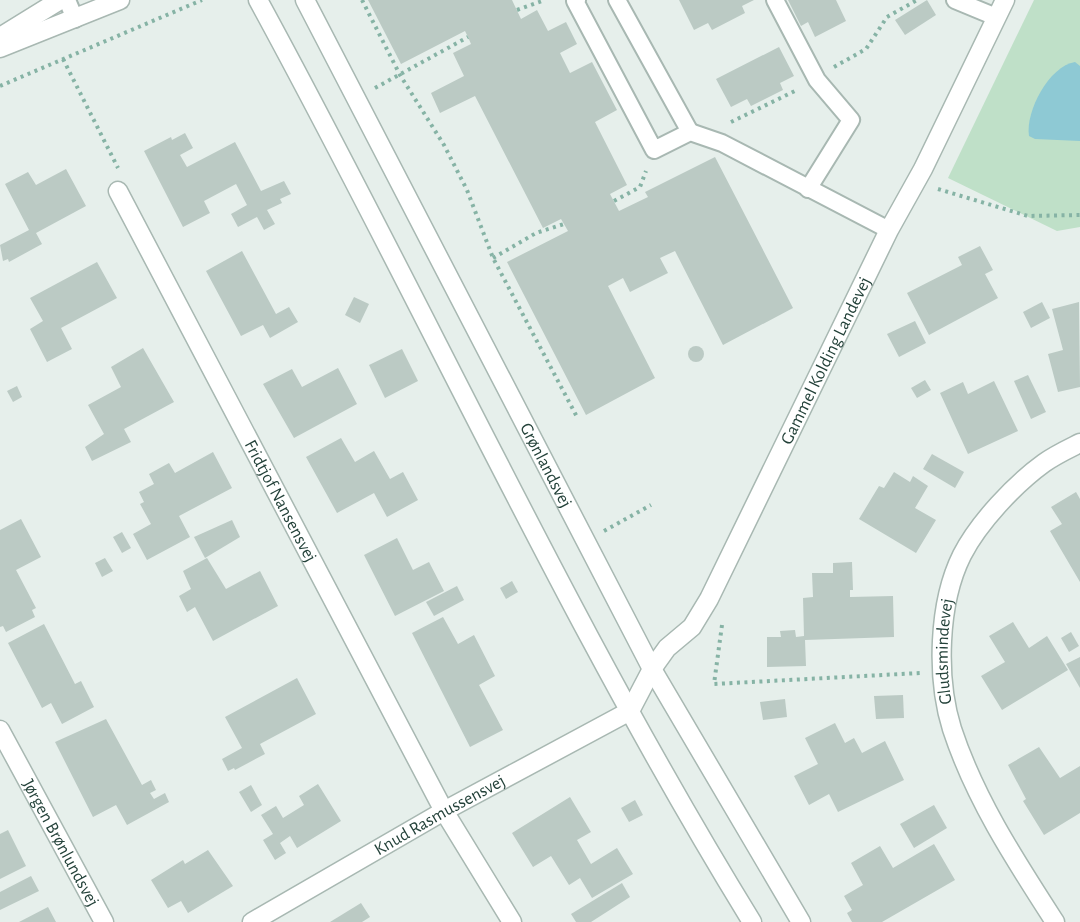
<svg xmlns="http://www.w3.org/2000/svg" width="1080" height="922" font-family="'Alegreya Sans',sans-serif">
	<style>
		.green { fill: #bfe0c8 }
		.water { fill: #8ec9d4 }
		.building { fill: #bbcac4 }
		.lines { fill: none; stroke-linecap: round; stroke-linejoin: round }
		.service-casing { stroke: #a8b8b2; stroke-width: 20 }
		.minor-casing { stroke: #a8b8b2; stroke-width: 21 }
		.tertiary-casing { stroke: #a8b8b2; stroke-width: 21 }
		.path { stroke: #86b3a5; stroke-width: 4; stroke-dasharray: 3 4.5; stroke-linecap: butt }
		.service { stroke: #fff; stroke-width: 16 }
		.minor { stroke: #fff; stroke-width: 18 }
		.tertiary { stroke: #fff; stroke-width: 18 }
		.labels { text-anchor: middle; stroke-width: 5; stroke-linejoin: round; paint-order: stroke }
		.street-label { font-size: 18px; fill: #24423a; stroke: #f7fbf9 }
	</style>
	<rect width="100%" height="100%" fill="#e6efeb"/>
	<polygon class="green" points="1034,0 1080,0 1080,227 1057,231 948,178"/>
	<path class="water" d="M1075,62L1080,66V141L1035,139L1029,136C1025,112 1049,66 1075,62Z"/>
	<g class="building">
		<polygon points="368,0 512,0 521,19 537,10 548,31 566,22 577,44 560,53 570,73 592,62 617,110 595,122 627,185 610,194 619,211 648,197 645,192 715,157 793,308 723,345 675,251 660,258 668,273 630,292 623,278 608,286 655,378 586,415 507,262 568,231 561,219 543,228 475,96 440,113 431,93 464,76 453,53 471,44 468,37 465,31 401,64"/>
		<polygon points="679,0 754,0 742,6 745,13 712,30 708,23 694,30"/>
		<polygon points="788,0 836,0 846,21 815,37 808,22 801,26"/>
		<polygon points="927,0 936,15 905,35 895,20"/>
		<polygon points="779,47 794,76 780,83 783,90 751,106 747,99 731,107 716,79"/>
		<polygon points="185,133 193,148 180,155 187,167 235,142 261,191 284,181 291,194 280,199 282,203 267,210 275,224 264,230 257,217 238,227 231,214 247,205 236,184 204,201 210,213 183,227 144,151 171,137 172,140"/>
		<polygon points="66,169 86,206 36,233 42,244 9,262 8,259 3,261 0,245 29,230 5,184 28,172 36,185"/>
		<polygon points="980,246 993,270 985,274 998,298 929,335 907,293 962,265 958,257"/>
		<polygon points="242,251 276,314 289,307 298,322 270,338 263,325 241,336 206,271"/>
		<polygon points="97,262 117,298 61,328 72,349 47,362 30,329 43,321 30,298"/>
		<polygon points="354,297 369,304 360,323 345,315"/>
		<polygon points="1042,302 1050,318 1031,328 1023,312"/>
		<polygon points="1079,302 1080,387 1058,392 1048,354 1063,350 1052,309"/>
		<polygon points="915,321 926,343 899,357 887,334"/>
		<circle cx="696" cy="354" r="8"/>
		<polygon points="143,348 174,402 124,429 131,442 92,461 85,447 104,434 88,405 121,387 111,367"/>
		<polygon points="402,349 418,381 385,398 369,365"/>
		<polygon points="338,368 357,404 294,438 263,384 292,369 302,387"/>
		<polygon points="1028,375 1046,412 1031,419 1014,381"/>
		<polygon points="925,380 931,390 917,398 911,388"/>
		<polygon points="994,381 1018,431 968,454 940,393 963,382 968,394"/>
		<polygon points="17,386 22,397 13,402 7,391"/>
		<polygon points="341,438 355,462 374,451 390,479 403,472 418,500 387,517 374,493 337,513 306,457"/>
		<polygon points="213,452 232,488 179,516 190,537 147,560 133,534 151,524 140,504 144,502 139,492 154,484 149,474 169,463 175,473"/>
		<polygon points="932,454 964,472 955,488 923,469"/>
		<polygon points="894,472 910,482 913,476 928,486 915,508 936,520 916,553 859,519 879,486 884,488"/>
		<polygon points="1076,492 1080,499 1080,582 1050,531 1062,524 1051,507"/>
		<polygon points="21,519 41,557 16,570 36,608 32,610 35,617 6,632 3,626 0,627 0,530"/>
		<polygon points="232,520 240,537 205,558 194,537"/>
		<polygon points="122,532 131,548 122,553 113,537"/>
		<polygon points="397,538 413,570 429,562 444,591 395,616 364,555"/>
		<polygon points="105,558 113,571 102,577 95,563"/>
		<polygon points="207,558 226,589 260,571 278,606 213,641 195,607 187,612 179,596 191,589 183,571"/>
		<polygon points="852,562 853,590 850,590 850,597 893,596 894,637 805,640 806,666 767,667 767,637 781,637 780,631 795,630 796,637 804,636 803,598 813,597 812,573 833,573 833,563"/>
		<polygon points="512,581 518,592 506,599 500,588"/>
		<polygon points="457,586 464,600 434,616 426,602"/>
		<polygon points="443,617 458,644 474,635 495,676 479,685 503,730 470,747 412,633"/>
		<polygon points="1013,622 1029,648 1047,636 1068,670 1002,710 981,676 1005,662 989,636"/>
		<polygon points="44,624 75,684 81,681 94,707 62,724 51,703 42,708 8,643"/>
		<polygon points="1071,632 1079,646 1069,652 1061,638"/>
		<polygon points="1080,657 1080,688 1066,664"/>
		<polygon points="297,678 316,714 260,744 265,754 235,770 234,768 228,771 222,759 242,748 225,717"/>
		<polygon points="903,695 904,718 876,719 874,696"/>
		<polygon points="785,699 787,717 763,720 760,702"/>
		<polygon points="106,719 142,785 151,780 156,790 150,793 154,799 165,793 169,802 127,825 116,805 93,817 55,742"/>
		<polygon points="835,723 845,743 854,738 862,753 885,741 904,780 838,812 829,794 809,805 794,776 818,764 805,738"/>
		<polygon points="1039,747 1060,778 1080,766 1080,813 1044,835 1023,801 1026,799 1008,765"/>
		<polygon points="318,784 341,821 297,848 290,836 280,843 286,853 275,860 263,840 273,834 261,815 276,806 283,818 304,805 299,796"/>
		<polygon points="251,785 262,805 251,812 239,792"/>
		<polygon points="570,797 591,832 577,840 591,864 617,848 633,874 592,898 580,878 569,885 551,856 533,867 512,833"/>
		<polygon points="635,800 643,815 629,822 621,808"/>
		<polygon points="934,805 947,828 914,848 900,824"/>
		<polygon points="8,830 26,866 0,879 0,834"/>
		<polygon points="934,844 955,880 882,922 852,922 847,913 852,910 844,896 863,885 851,863 880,846 893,868"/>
		<polygon points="208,850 233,886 188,913 181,901 168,908 151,880 183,860 185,864"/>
		<polygon points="31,876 39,891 0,910 0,892"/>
		<polygon points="622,883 630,897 591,922 576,922 571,914"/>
		<polygon points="361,903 370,917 362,922 330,922"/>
		<polygon points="48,907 56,922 19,922"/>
	</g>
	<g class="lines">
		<g class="service-casing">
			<g id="service">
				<polyline points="67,0 75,19"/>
				<polyline points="577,0 575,1 654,150 690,132 722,143 889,230"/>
				<polyline points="617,0 690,132"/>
				<polyline points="775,0 817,80 851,120 808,189"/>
				<polyline points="955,0 996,17"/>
			</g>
		</g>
		<g class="minor-casing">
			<g id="minor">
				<path id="s1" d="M118,191L444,811L512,922"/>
				<path id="s2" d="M0,730L104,922"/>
				<path id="s3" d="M252,922L444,811L630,711L652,669L667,648L692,627L709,599L889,230L923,169L1005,0"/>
				<path id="s4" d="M1055,922C1015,860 975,799 952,729C936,678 938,603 962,555C979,522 1015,484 1044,463C1055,455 1068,449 1080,443"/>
			</g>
		</g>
		<g class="tertiary-casing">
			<g id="tertiary">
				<path d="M258,0C425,306 569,625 752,922"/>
				<path id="s5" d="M305,0L652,669L801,922"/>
				<polyline points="0,37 60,0"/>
				<polyline points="0,48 120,0"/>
			</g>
		</g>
		<g class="path">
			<polyline points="362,0 400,75 444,145 467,190 493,258 577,417"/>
			<polyline points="517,10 545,0"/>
			<polyline points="63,59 118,168"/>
			<polyline points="834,67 866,49 887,17 917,0"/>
			<polyline points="0,86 202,0"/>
			<polyline points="375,88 468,37"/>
			<polyline points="731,122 797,90"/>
			<polyline points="938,189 1028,216 1080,215"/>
			<polyline points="614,201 640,187 646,171"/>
			<polyline points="493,258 536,233 564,224"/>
			<polyline points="604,531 651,505"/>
			<polyline points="722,625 714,684 920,673"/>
		</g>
		<use href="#service" class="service"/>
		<use href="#minor" class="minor"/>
		<use href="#tertiary" class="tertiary"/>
	</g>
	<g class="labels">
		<g class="street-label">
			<text dy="6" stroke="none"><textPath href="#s3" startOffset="837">Gammel Kolding Landevej</textPath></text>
			<text dy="6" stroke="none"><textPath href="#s5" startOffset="524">Grønlandsvej</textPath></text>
			<text dy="6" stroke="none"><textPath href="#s1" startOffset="350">Fridtjof Nansensvej</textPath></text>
			<text dy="6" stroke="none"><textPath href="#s4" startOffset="298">Gludsmindevej</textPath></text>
			<text dy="6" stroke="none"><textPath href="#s3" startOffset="216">Knud Rasmussensvej</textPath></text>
			<text dy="6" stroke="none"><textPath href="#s2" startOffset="128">Jørgen Brønlundsvej</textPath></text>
		</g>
	</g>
</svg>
